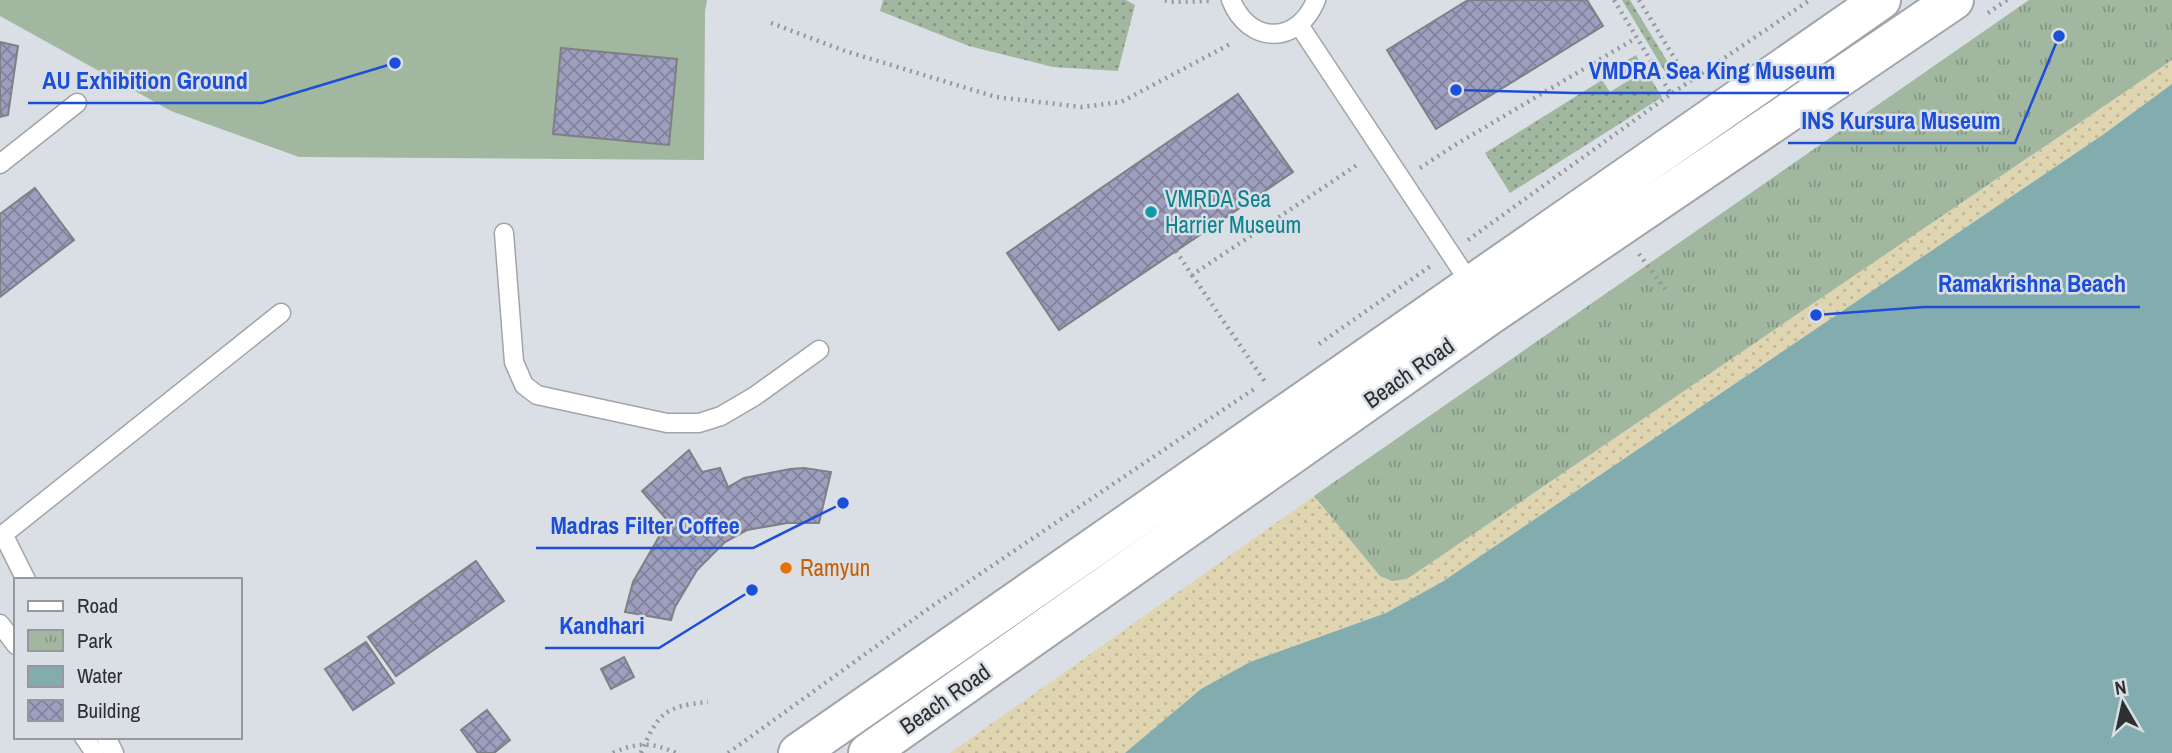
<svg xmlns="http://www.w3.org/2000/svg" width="2172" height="753" font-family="'Archivo Narrow',sans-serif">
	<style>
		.grass { fill: url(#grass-dots) }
		.sand { fill: url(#sand-dots) }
		.park { fill: url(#park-tufts) }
		.garden { fill: #a1b79f }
		.water { fill: #83acae }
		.building { fill: url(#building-cross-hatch); stroke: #7f8086; stroke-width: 2 }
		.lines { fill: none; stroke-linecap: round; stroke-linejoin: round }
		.service-casing { stroke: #a1a5ab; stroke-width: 21 }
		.primary-casing { stroke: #a1a5ab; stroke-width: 42 }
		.path { stroke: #94989c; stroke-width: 4.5; stroke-dasharray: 2 5; stroke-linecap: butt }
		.service { stroke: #fff; stroke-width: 18 }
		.primary { stroke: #fff; stroke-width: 38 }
		.culture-dot { fill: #0f9aa8; stroke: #dadfe5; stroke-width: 2.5 }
		.food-dot { fill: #e8710a; stroke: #dadfe5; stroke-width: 2.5 }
		.labels { text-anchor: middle; stroke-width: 5; stroke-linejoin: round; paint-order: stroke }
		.culture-label { font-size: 23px; fill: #0d838f; stroke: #dadfe5; text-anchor: start }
		.street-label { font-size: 23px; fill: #2d2f31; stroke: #dadfe5 }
		.food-label { font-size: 23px; fill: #c56008; stroke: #dadfe5; text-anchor: start }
		.leader { fill: none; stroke: #1d4ed8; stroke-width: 2.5 }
		.callout-dot { fill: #1d4ed8; stroke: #dadfe5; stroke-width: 2.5 }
		.callout-label { font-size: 24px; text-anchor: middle; font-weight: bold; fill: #1d4ed8; stroke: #dadfe5; stroke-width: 5; stroke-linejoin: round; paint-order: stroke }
	</style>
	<defs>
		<pattern id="grass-dots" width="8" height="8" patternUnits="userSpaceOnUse" patternTransform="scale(1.75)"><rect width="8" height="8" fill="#a1b79f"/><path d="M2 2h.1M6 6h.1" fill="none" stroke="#849582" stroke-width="1.8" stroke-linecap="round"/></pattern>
		<pattern id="sand-dots" width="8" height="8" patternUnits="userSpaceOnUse" patternTransform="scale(1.75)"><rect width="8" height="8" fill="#dfd5b0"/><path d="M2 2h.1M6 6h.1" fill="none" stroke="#c0b798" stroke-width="1.8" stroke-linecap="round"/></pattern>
		<pattern id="park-tufts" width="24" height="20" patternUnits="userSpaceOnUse" patternTransform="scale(1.75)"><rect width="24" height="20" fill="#a1b79f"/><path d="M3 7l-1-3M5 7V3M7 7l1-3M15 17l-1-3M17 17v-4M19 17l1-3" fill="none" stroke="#849582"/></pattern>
		<pattern id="building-cross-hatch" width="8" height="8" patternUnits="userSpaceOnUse" patternTransform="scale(1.75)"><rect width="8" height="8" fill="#9e9fbe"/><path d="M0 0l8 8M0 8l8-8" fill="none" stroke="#81829b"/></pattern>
	</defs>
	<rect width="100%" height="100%" fill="#dadfe5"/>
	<g class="grass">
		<polygon points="883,0 1126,0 1135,5 1118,71 1053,67 969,46 880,11"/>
		<polygon points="1622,0 1630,0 1675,74 1668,77"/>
		<polygon points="1636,55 1662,97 1510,193 1485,153 1602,80 1610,92 1629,80 1619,65"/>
	</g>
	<polygon class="sand" points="2172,60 2172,84 2104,134 1442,582 1386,613 1250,662 1201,689 1125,753 950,753 1314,496 1380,576 1407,579"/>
	<polygon class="park" points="2029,0 2172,0 2172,60 1407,579 1392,581 1380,576 1314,496"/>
	<polygon class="garden" points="0,0 707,0 705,12 704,160 299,157 171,111 0,16"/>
	<polygon class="water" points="2172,84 2172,753 1125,753 1201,689 1250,662 1386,613 1442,582 2104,134"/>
	<g class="building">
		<polygon points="1468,0 1587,0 1603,26 1436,129 1387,50"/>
		<polygon points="0,42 18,46 8,115 0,117"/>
		<polygon points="561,48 677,59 669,145 553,134"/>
		<polygon points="1238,94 1293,172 1059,330 1007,253"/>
		<polygon points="35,188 74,240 0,297 0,214"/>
		<polygon points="689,450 702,472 720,468 728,487 744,478 790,469 804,468 831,472 819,523 787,523 747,530 725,542 697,570 675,607 671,620 625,612 633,582 668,521 642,491"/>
		<polygon points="476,561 504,601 396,676 368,637"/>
		<polygon points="366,642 394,683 353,710 325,669"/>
		<polygon points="624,657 634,677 611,689 601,669"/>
		<polygon points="487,710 510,740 494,753 478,753 461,730"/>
	</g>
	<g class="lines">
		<g class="service-casing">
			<g id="service">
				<path d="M1231,0C1249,45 1298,45 1316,0"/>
				<polyline points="1299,25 1474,289"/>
				<polyline points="0,164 77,103"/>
				<polyline points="504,233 514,362 524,385 537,395 667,423 699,423 721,416 755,396 819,350"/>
				<polyline points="3,534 26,580"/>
				<polyline points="0,537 281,313"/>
				<polyline points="0,624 16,645"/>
				<polyline points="84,737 95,753"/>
				<polyline points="106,737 114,753"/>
			</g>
		</g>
		<g class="primary-casing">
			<g id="primary">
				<polyline points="798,753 1881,0"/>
				<polyline points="868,753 1490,315 1954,0"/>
			</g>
		</g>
		<g class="path">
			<polyline points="1165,0 1171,2 1209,1"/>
			<polyline points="1614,0 1671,94"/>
			<polyline points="1639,0 1689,82"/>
			<polyline points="1988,13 2007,0"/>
			<polyline points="771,23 845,51 996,97 1082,107 1121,102 1232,43"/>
			<polyline points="1420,168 1455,145 1636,38"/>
			<polyline points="1468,240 1671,94 1810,0"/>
			<polyline points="1176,251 1192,275 1360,163"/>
			<polyline points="1639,254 1667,292"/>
			<polyline points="1192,275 1265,382"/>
			<polyline points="1319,344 1432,265"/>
			<path d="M613,753C637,742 652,742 676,753"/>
			<path d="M641,753C658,713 665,706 708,702"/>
			<polyline points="728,753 925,611 1254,389"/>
		</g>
		<use href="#service" class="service"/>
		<use href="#primary" class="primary"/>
	</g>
	<circle class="culture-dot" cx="1151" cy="212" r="7"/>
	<circle class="food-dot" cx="786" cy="568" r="7"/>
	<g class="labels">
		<g class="culture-label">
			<text x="1165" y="207">VMRDA Sea<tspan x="1165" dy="26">Harrier Museum</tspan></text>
		</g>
		<g class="street-label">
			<text transform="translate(1409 373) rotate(-35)" y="8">Beach Road</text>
			<text transform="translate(945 699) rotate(-35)" y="8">Beach Road</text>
		</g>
		<g class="food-label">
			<text x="800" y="576">Ramyun</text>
		</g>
	</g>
	<path class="leader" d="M1456 90L1574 93H1849M395 63L262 103H28M2059 36L2015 143H1788M1816 315L1924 307H2140M843 503L753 548H536M752 590L659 648H545"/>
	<g class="callout-dot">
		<circle cx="1456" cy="90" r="7"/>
		<circle cx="395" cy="63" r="7"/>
		<circle cx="2059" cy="36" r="7"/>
		<circle cx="1816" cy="315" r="7"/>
		<circle cx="843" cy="503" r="7"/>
		<circle cx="752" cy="590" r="7"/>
	</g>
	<g class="callout-label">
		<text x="1712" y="79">VMDRA Sea King Museum</text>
		<text x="145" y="89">AU Exhibition Ground</text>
		<text x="1901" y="129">INS Kursura Museum</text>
		<text x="2032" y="292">Ramakrishna Beach</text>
		<text x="645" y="534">Madras Filter Coffee</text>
		<text x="602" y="634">Kandhari</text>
	</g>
	<rect x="14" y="578" width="228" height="161" fill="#dadfe5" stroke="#95999d" stroke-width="2"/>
	<rect x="28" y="601" width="35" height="10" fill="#ffffff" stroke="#95999d" stroke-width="2"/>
	<text x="77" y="613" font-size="21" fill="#2d2f31">Road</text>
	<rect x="28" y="630" width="35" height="21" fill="url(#park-tufts)" stroke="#95999d" stroke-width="2"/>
	<text x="77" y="648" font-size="21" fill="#2d2f31">Park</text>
	<rect x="28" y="666" width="35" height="21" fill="#83acae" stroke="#95999d" stroke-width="2"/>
	<text x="77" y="683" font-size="21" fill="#2d2f31">Water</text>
	<rect x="28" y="700" width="35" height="21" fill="url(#building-cross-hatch)" stroke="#95999d" stroke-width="2"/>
	<text x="77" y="718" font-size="21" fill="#2d2f31">Building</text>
	<g transform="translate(2123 704) rotate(351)" stroke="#dadfe5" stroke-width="5" paint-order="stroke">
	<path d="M0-5L12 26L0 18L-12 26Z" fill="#2d2f31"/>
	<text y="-10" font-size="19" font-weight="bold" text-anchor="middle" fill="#2d2f31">N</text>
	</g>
</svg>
